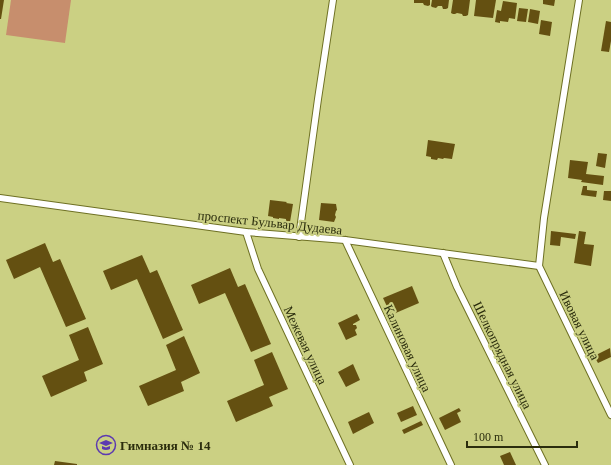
<svg xmlns="http://www.w3.org/2000/svg" width="611" height="465" font-family="Georgia,serif">
	<style>
		.green { fill: #c78e6d }
		.building { fill: #645011 }
		.lines { fill: none; stroke-linecap: round; stroke-linejoin: round }
		.street-casing { stroke: #6e7023; stroke-width: 8 }
		.street { stroke: #fff; stroke-width: 6 }
		.labels { text-anchor: middle; stroke-width: 4; stroke-linejoin: round; paint-order: stroke }
		.street-label { font-size: 13px; fill: #2b2d0d; stroke: #cbd083 }
		.poi-label { font-size: 13px; font-weight: bold; fill: #2b2d0d; stroke: #cbd083; text-anchor: start }
	</style>
	<rect width="100%" height="100%" fill="#cbd083"/>
	<polygon class="green" points="11,0 71,0 65,43 6,35"/>
	<g class="building">
		<polygon points="0,0 4,0 1,19 0,19"/>
		<polygon points="414,0 430,0 430,5 428,6 424,5 423,3 414,3"/>
		<polygon points="432,0 449,0 448,8 446,9 443,9 442,6 438,6 436,8 432,7 431,6"/>
		<polygon points="453,0 470,0 468,15 466,16 463,16 462,14 457,13 455,14 453,14 451,13"/>
		<polygon points="476,0 496,0 493,18 474,16"/>
		<polygon points="543,0 555,0 554,6 543,4"/>
		<polygon points="503,1 517,3 515,19 509,18 508,22 500,21 500,23 495,22 497,10 501,11"/>
		<polygon points="519,8 528,9 526,22 517,21"/>
		<polygon points="530,9 540,11 538,24 528,22"/>
		<polygon points="541,20 552,22 550,36 539,34"/>
		<polygon points="606,21 611,22 611,41 609,52 601,51"/>
		<polygon points="428,140 455,144 452,159 444,158 443,159 438,158 437,160 431,159 431,157 426,156"/>
		<polygon points="598,153 607,154 605,168 596,166"/>
		<polygon points="570,160 588,162 586,174 604,176 603,185 581,182 582,180 568,178"/>
		<polygon points="583,186 587,186 587,190 597,191 596,197 581,195"/>
		<polygon points="604,191 611,191 611,201 603,200"/>
		<polygon points="270,200 287,202 286,203 293,204 290,222 286,222 286,219 279,218 279,219 273,218 273,217 268,216"/>
		<polygon points="321,203 336,204 337,210 336,211 335,215 336,217 334,222 319,220"/>
		<polygon points="551,231 576,234 575,239 561,237 560,246 550,245"/>
		<polygon points="579,231 586,232 584,244 594,245 591,266 574,263"/>
		<polygon points="45,243 53,262 60,259 86,319 66,327 40,267 14,279 6,260"/>
		<polygon points="142,255 150,273 157,270 183,330 163,339 137,279 111,290 103,271"/>
		<polygon points="230,268 238,287 245,284 271,344 251,352 225,293 199,304 191,285"/>
		<polygon points="412,286 419,303 391,315 383,298"/>
		<polygon points="357,314 360,320 353,324 353,325 356,325 357,328 355,330 357,335 346,340 338,323"/>
		<polygon points="88,327 103,364 84,372 87,381 51,397 42,376 79,360 69,335"/>
		<polygon points="184,336 200,373 181,382 184,391 148,406 139,386 176,370 166,345"/>
		<polygon points="610,348 611,357 598,363 594,356"/>
		<polygon points="272,352 288,389 269,397 273,406 236,422 227,401 264,385 254,360"/>
		<polygon points="353,364 360,380 346,387 338,372"/>
		<polygon points="413,406 417,415 401,422 397,413"/>
		<polygon points="459,408 461,411 457,413 461,422 445,430 439,418"/>
		<polygon points="369,412 374,423 353,434 348,422"/>
		<polygon points="421,421 423,425 404,434 402,430"/>
		<polygon points="510,452 516,465 504,465 500,456"/>
		<polygon points="55,461 77,464 77,465 54,465"/>
	</g>
	<g class="lines">
		<g class="street-casing">
			<g id="street">
				<polyline points="579,0 544,218 539,266 611,415"/>
				<polyline points="0,198 246,232 345,240 539,266"/>
				<polyline points="246,232 258,269 350,465"/>
				<polyline points="299,237 318,99 333,0"/>
				<polyline points="345,240 451,465"/>
				<polyline points="443,253 457,287 545,465"/>
			</g>
		</g>
		<use href="#street" class="street"/>
	</g>
	<defs>
		<g id="school-ring" transform="scale(1)"><circle r="9.5" fill="#cbd083" stroke="#5c39b1" stroke-width="1.5"/><path d="M0-5L7-2L0 1L-7-2ZM-4 1L0 2.5L4 1V4Q0 6-4 4Z" fill="#5c39b1"/></g>
	</defs>
	<g fill-rule="evenodd">
		<use href="#school-ring" x="106" y="445"/>
	</g>
	<g class="labels">
		<g class="street-label">
			<text transform="translate(270 222) rotate(6)" y="5">проспект Бульвар Дудаева</text>
			<text transform="translate(580 325) rotate(64)" y="5">Ивовая улица</text>
			<text transform="translate(306 345) rotate(65)" y="5">Межевая улица</text>
			<text transform="translate(408 348) rotate(65)" y="5">Калиновая улица</text>
			<text transform="translate(503 355) rotate(64)" y="5">Шелкопрядная улица</text>
		</g>
		<g class="poi-label">
			<text x="120" y="450">Гимназия № 14</text>
		</g>
	</g>
	<path d="M467 441v6h110v-6" fill="none" stroke="#2b2d0d" stroke-width="2"/>
	<text x="473" y="441" font-size="12" fill="#2b2d0d" stroke="#cbd083" stroke-width="3" paint-order="stroke">100 m</text>
</svg>
